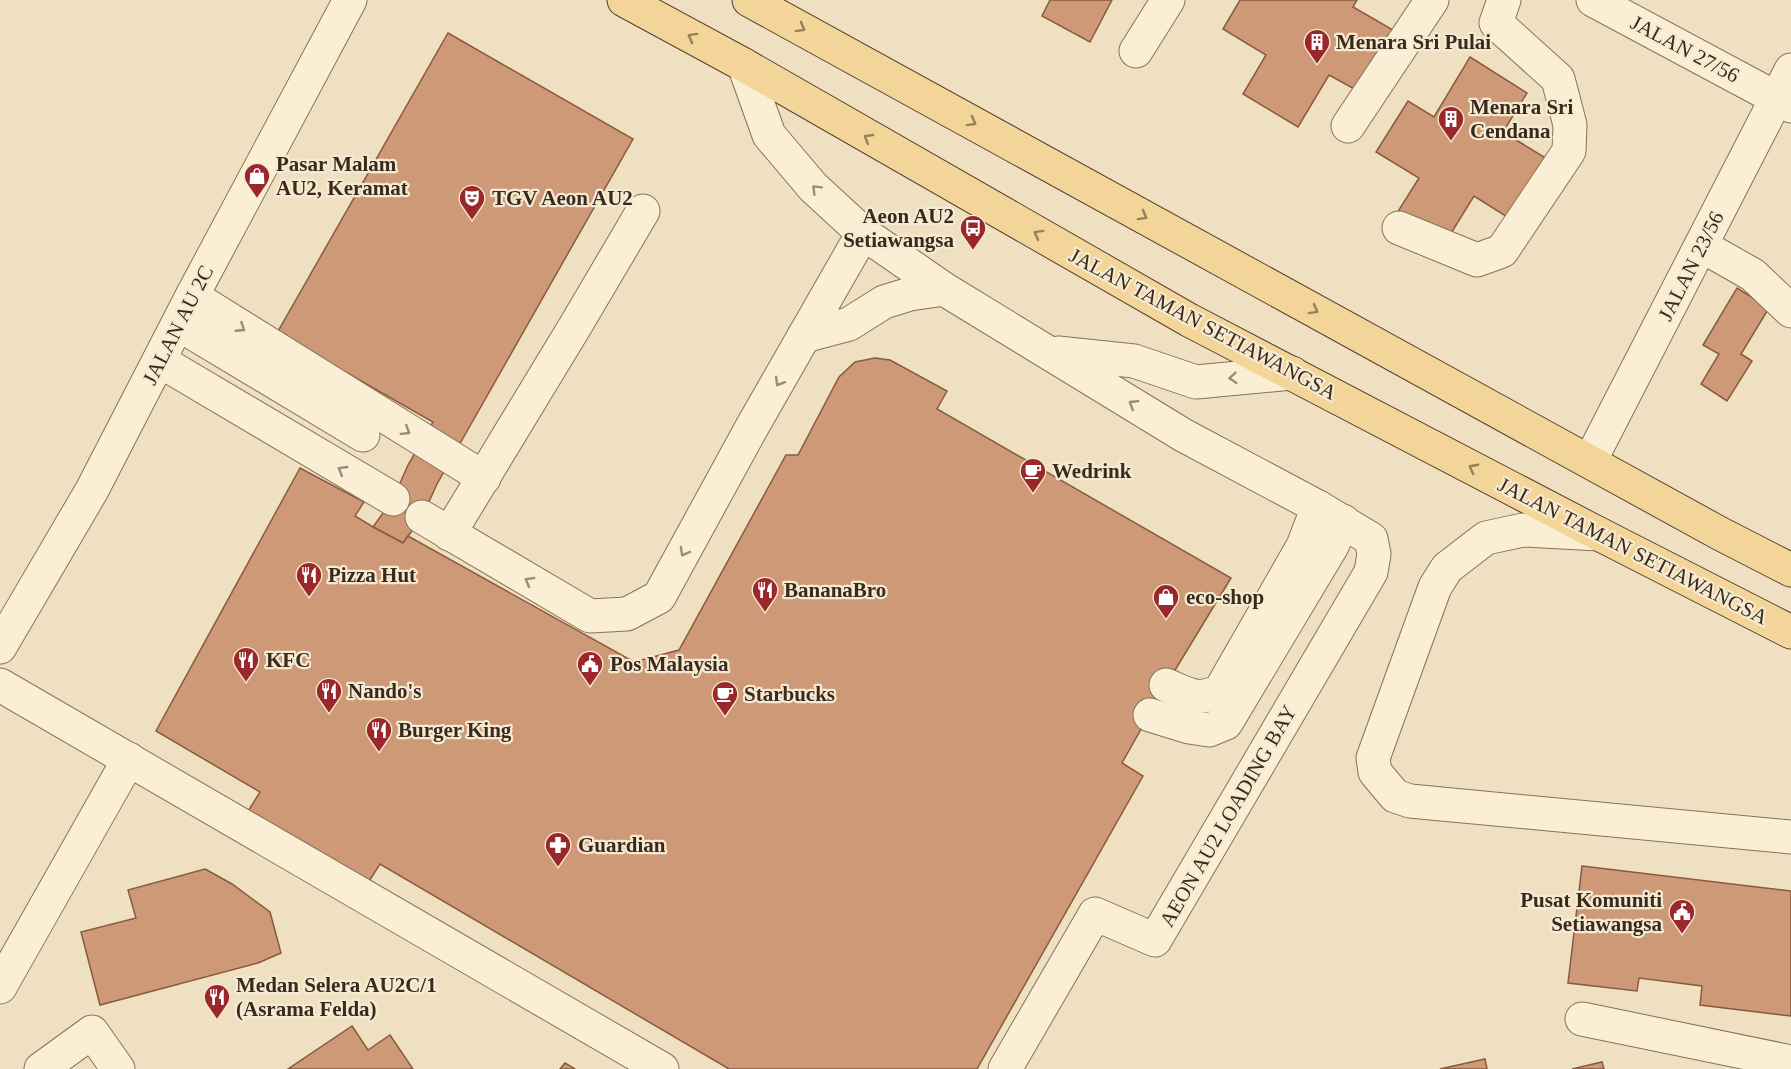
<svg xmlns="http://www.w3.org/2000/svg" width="1791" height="1069" font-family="Georgia,serif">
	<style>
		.building { fill: #ce9977; stroke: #895a3e; stroke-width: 1.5 }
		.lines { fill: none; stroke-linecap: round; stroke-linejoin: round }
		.minor-casing { stroke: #897159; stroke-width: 35 }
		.major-casing { stroke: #573f2d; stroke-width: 35 }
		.minor { stroke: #faeed5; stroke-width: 33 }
		.major { stroke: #f3d599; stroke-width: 33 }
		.oneway { stroke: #96805b }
		.oneway2 { stroke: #9a8c79 }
		.labels { text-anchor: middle; stroke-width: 4.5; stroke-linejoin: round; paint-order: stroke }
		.poi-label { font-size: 21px; font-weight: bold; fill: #392a1d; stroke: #f6ebd2; text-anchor: start }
		.street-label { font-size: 21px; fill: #392a1d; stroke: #f6ebd2 }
	</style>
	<rect width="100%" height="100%" fill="#efe0c2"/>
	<g class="building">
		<polygon points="1050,0 1112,0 1090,42 1042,16"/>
		<polygon points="1240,0 1357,0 1353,7 1393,30 1358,91 1329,75 1298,127 1243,94 1266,55 1223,29"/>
		<polygon points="448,33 633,139 437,484 422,517 403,543 373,527 393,499 408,465 433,422 277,333"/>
		<polygon points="1470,57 1527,93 1503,132 1549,160 1512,220 1474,196 1445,243 1397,213 1419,178 1376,152 1408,101 1434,117"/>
		<polygon points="1737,288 1769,308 1741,354 1752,361 1727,401 1701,384 1719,354 1703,345"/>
		<polygon points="875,358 890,360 947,391 937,409 1231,578 1166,685 1122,763 1143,776 977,1069 729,1069 380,864 366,886 245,816 260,792 156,731 300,468 364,502 355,516 373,527 403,543 408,536 634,662 679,650 786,455 798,455 839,377 855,362"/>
		<polygon points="1582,866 1791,891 1791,1016 1700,1005 1702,986 1639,978 1637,991 1568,983"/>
		<polygon points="205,869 232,884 270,912 281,953 258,963 100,1005 81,932 136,918 128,890"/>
		<polygon points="352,1026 368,1050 390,1035 413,1069 288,1069"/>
		<polygon points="1485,1059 1487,1069 1440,1069"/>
		<polygon points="1602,1062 1604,1069 1572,1069"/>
		<polygon points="565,1063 575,1069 560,1069"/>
	</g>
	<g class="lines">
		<g class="minor-casing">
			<g id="minor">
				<polyline points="1593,0 1791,106"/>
				<polyline points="1136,51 1168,0"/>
				<polyline points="744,65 769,135 813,187 863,233 944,289 1183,435 1318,507 1371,539 1374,554 1371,572 1155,940 1095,914 1005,1069"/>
				<polyline points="1348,126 1432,0"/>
				<polyline points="1399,228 1477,260 1502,251 1569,151 1570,125 1558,79 1496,23 1504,0"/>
				<polyline points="1702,246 1753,275 1791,311"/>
				<polyline points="192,296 484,478"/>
				<polyline points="178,324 363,435"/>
				<polyline points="804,336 849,324 884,302 910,294 944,289"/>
				<polyline points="1058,353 1134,361 1196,382 1292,373"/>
				<polyline points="160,361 393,499"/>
				<polyline points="1590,461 1791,70"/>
				<polyline points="422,517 590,616 627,614 659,597 752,427 863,233"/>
				<polyline points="449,534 577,323 643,211"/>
				<polyline points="1599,534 1523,530 1486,538 1447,568 1435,587 1373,758 1375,772 1395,796 1410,801 1791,837"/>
				<polyline points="0,647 92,490 192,296 350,0"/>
				<polyline points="0,685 662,1069"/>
				<path d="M1166,685C1188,694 1197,702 1220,691L1303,546L1318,507"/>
				<polyline points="1150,715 1189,727 1209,730 1226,723 1332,546 1343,521"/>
				<polyline points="0,987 129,759"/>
				<polyline points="1582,1019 1791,1062"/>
				<polyline points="41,1069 92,1032 118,1069"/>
			</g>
		</g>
		<g class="major-casing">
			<g id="major">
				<polyline points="624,0 744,65 1189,320 1599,534 1791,632"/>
				<polyline points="749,0 1719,533 1791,570"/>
			</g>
		</g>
		<use href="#minor" class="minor"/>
		<use href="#major" class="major"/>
	</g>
	<defs><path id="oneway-chevron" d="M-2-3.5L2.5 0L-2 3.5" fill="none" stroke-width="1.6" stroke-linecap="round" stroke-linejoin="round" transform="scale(1.5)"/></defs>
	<g class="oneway">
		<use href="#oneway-chevron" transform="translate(801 28) rotate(29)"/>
		<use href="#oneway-chevron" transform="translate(692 37) rotate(-151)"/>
		<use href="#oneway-chevron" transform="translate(972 122) rotate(29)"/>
		<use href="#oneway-chevron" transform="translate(868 138) rotate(-150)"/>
		<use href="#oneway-chevron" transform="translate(1143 216) rotate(29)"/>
		<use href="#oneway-chevron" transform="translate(1038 234) rotate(-151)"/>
		<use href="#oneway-chevron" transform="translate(1314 310) rotate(29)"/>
		<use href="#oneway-chevron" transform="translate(1473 468) rotate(-152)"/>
	</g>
	<g class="oneway2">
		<use href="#oneway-chevron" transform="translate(816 189) rotate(-135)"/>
		<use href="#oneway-chevron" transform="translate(241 328) rotate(33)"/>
		<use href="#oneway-chevron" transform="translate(1233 378) rotate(175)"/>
		<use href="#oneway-chevron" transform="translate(779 382) rotate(121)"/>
		<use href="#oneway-chevron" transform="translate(1133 404) rotate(-148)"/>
		<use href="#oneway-chevron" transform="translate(406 431) rotate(32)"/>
		<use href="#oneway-chevron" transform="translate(342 470) rotate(-149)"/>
		<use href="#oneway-chevron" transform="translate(684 552) rotate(119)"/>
		<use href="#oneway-chevron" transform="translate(529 581) rotate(-150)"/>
	</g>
	<defs>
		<g id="building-pin" transform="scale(1.35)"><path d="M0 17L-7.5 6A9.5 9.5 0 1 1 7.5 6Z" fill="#9a272b" stroke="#f6ebd2"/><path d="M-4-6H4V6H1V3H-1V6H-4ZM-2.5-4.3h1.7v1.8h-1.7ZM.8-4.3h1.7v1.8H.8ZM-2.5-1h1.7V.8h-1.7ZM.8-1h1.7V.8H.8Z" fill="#fff"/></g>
		<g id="shop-pin" transform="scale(1.35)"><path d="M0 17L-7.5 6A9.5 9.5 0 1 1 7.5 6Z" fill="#9a272b" stroke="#f6ebd2"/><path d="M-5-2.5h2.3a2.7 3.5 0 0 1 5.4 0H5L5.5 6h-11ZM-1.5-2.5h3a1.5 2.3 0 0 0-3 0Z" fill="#fff"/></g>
		<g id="theatre-pin" transform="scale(1.35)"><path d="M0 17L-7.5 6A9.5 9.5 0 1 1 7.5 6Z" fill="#9a272b" stroke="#f6ebd2"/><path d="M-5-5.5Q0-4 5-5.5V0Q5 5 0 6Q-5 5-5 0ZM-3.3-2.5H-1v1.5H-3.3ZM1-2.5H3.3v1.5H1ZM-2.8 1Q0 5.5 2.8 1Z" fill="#fff"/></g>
		<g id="bus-pin" transform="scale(1.35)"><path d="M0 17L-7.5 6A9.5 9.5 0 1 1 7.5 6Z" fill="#9a272b" stroke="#f6ebd2"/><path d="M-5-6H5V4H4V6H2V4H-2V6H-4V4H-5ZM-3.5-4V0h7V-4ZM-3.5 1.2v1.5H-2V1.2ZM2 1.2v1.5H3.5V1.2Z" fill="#fff"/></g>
		<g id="cafe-pin" transform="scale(1.35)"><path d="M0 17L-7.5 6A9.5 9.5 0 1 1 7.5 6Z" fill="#9a272b" stroke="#f6ebd2"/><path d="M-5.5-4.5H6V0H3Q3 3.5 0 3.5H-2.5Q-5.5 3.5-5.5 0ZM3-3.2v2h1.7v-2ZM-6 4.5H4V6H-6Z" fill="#fff"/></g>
		<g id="restaurant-pin" transform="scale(1.35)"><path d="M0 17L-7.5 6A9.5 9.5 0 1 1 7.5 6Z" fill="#9a272b" stroke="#f6ebd2"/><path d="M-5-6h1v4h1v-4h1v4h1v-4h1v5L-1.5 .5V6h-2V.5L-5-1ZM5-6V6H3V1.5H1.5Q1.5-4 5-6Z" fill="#fff"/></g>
		<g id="civic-pin" transform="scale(1.35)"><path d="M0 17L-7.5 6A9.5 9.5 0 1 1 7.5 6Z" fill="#9a272b" stroke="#f6ebd2"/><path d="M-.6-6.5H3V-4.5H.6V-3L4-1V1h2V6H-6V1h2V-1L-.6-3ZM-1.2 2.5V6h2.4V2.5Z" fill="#fff"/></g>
		<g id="pharmacy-pin" transform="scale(1.35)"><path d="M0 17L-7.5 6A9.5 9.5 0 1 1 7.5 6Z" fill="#9a272b" stroke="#f6ebd2"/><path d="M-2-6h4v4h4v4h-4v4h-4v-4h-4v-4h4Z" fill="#fff"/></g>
	</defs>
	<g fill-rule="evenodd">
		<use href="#building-pin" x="1317" y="42"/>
		<use href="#building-pin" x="1451" y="119"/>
		<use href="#shop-pin" x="257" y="176"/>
		<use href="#theatre-pin" x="472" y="198"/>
		<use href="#bus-pin" x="973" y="228"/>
		<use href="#cafe-pin" x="1033" y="471"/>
		<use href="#restaurant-pin" x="309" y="575"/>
		<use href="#restaurant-pin" x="765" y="590"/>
		<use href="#shop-pin" x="1166" y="597"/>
		<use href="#restaurant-pin" x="246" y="660"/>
		<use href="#civic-pin" x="590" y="664"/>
		<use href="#restaurant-pin" x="329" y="691"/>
		<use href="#cafe-pin" x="725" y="694"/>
		<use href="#restaurant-pin" x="379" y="730"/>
		<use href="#pharmacy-pin" x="558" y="845"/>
		<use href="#civic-pin" x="1682" y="912"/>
		<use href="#restaurant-pin" x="217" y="997"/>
	</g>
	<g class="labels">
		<g class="poi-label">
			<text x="1336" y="49">Menara Sri Pulai</text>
			<text x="1470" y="114">Menara Sri<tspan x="1470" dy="24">Cendana</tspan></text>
			<text x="276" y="171">Pasar Malam<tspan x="276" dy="24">AU2, Keramat</tspan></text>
			<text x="492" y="205">TGV Aeon AU2</text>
			<text x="954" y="223" text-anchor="end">Aeon AU2<tspan x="954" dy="24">Setiawangsa</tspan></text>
			<text x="1052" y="478">Wedrink</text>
			<text x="328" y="582">Pizza Hut</text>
			<text x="784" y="597">BananaBro</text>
			<text x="1186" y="604">eco-shop</text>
			<text x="266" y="667">KFC</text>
			<text x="610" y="671">Pos Malaysia</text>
			<text x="348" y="698">Nando's</text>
			<text x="744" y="701">Starbucks</text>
			<text x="398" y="737">Burger King</text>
			<text x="578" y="852">Guardian</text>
			<text x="1662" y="907" text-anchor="end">Pusat Komuniti<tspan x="1662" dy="24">Setiawangsa</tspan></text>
			<text x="236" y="992">Medan Selera AU2C/1<tspan x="236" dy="24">(Asrama Felda)</tspan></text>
		</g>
		<g class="street-label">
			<text transform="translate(1685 49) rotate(28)" y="7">JALAN 27/56</text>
			<text transform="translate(1691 266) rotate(-63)" y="7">JALAN 23/56</text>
			<text transform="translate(1203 324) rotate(28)" y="7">JALAN TAMAN SETIAWANGSA</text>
			<text transform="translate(178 325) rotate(-63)" y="7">JALAN AU 2C</text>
			<text transform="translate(1633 551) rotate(27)" y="7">JALAN TAMAN SETIAWANGSA</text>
			<text transform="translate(1228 816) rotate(-60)" y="7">AEON AU2 LOADING BAY</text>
		</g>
	</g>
</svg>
